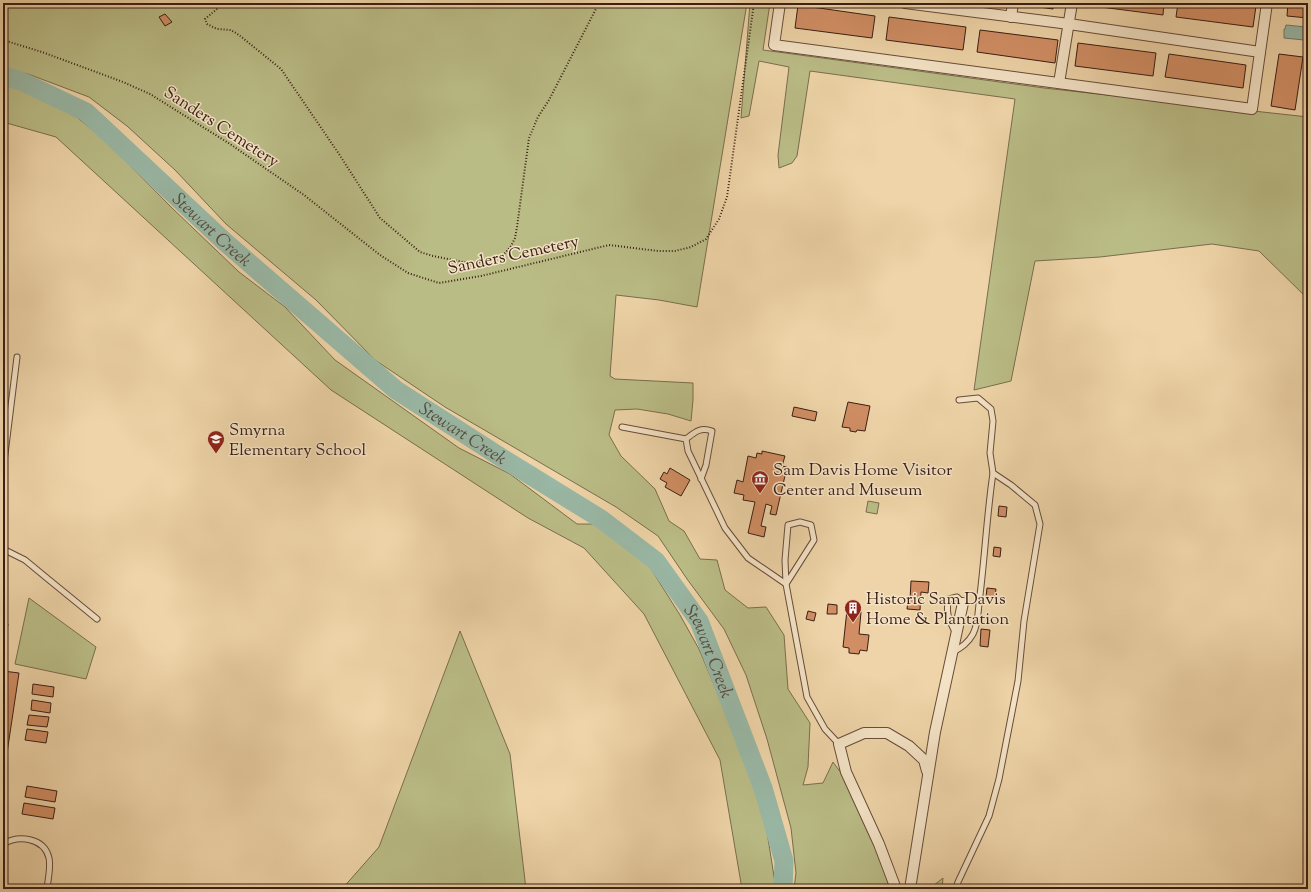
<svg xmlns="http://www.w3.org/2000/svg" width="1311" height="892" font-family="'Sorts Mill Goudy',serif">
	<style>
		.green { fill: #babc86; stroke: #7a6d4d }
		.water { fill: #99b8a6; stroke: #737a6c }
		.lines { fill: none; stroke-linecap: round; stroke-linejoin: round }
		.river { stroke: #99b8a6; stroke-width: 19 }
		.building { fill: #d18e64; stroke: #3a1e14 }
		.lane-casing { stroke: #674c39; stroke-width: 7 }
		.street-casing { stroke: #674c39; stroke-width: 12 }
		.path { stroke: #3a1e14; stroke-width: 2; stroke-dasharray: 1 2; stroke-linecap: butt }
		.lane { stroke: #f4e3c6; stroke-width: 5 }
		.street { stroke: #f4e3c6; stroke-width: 10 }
		.labels { text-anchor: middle; stroke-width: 3; stroke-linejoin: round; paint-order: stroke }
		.street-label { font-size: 17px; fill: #3a1e14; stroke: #f4e3c6 }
		.poi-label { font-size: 17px; fill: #3a1e14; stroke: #f4e3c6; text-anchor: start }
		.water-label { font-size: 18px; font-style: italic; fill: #564c40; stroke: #f4e3c6 }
	</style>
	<rect width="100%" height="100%" fill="#eed4a8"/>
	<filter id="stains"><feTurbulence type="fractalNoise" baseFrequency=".005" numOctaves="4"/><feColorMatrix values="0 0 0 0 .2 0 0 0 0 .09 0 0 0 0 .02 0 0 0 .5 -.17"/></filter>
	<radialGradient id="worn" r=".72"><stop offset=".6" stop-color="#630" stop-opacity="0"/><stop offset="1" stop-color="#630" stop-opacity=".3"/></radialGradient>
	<g class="green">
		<polygon points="3,3 747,3 697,307 659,300 616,295 610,376 615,379 693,383 693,400 691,421 668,414 637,409 615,410 609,435 621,456 655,489 669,521 684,531 700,559 717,560 725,590 748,608 766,607 784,635 788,689 810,723 808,767 803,785 823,783 833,762 841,773 879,853 892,889 794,889 796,873 791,828 767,739 746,675 724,629 687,579 658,536 616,507 445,407 375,360 316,300 226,224 175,170 127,126 89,97 28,74 3,67"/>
		<polygon points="750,3 770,3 763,50 1044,88 1308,117 1308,299 1259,251 1212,244 1100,257 1035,261 1011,381 974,390 1015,99 810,71 797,156 792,163 779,168 778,155 789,67 759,61 749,116 741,118"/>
		<polygon points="3,85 24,90 78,118 108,143 171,207 239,272 285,307 335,360 459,448 510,474 577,524 598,524 607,534 646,561 680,615 699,649 730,723 756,780 767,832 776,889 742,889 720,760 644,614 584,548 528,518 331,390 56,137 3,122"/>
		<polygon points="868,501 879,503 877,514 866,512"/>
		<polygon points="29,598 96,647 86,679 15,664"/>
		<polygon points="460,631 510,754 526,889 342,889 379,847"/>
		<polygon points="943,878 942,889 929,889"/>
	</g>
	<polygon class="water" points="1286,25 1306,27 1304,40 1284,38 1284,29 1285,29"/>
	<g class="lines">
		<path class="river" id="s1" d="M3,76L21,81L86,112L225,242L396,390L502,458L601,519L656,561L699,621L763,788L784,861L783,889"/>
	</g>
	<g class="building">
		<polygon points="1032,3 1054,3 1053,9 1032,6"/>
		<polygon points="1085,3 1164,3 1163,15 1085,5"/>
		<polygon points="1178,3 1232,3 1256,6 1253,27 1176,17"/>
		<polygon points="1288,3 1308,3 1308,18 1287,16"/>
		<polygon points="798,5 875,16 872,38 795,28"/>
		<polygon points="165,14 172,22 165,26 159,17"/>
		<polygon points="889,17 966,27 963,50 886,40"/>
		<polygon points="980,30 1058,40 1055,63 977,52"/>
		<polygon points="1078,43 1156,53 1153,76 1075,66"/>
		<polygon points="1169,54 1246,65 1243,88 1165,77"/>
		<polygon points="1279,54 1303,57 1295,110 1271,106"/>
		<polygon points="848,402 870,406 865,431 857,430 856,432 850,431 850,428 842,427"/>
		<polygon points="794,407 817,412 815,421 792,416"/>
		<polygon points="762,451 785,456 782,466 787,467 776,515 770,514 772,506 766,504 761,526 766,527 764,537 748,533 755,502 743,500 744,495 734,493 737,480 743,482 748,456 756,458 757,453 762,454"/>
		<polygon points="670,468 690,480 681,496 665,487 667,483 660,479 664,472 667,474"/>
		<polygon points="999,506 1007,507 1006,517 998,516"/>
		<polygon points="994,547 1001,548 1000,557 993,556"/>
		<polygon points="911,581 929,582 928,593 921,592 920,610 907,609 908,600 910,600"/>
		<polygon points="987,588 996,589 995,598 986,597"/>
		<polygon points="828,604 837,605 837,614 827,614"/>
		<polygon points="847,610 861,612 859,634 869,635 867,651 860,650 859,654 849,653 849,648 843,647"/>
		<polygon points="808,611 816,613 814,621 806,619"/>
		<polygon points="3,623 8,624 4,647 3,647"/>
		<polygon points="981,629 990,630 988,647 980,646"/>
		<polygon points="3,671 19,673 7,753 3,752"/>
		<polygon points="33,684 54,687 53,697 32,694"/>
		<polygon points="32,700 51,703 50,713 31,710"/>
		<polygon points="29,715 49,717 47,727 27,725"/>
		<polygon points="27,729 48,732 46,743 25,740"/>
		<polygon points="3,786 5,787 4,797 6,797 3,819"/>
		<polygon points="27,786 57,791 55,802 25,797"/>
		<polygon points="24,803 55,808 53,819 22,814"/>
	</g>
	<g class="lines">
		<g class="lane-casing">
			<g id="lane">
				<polyline points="622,427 686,439 688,451 725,528 748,558 786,584"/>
				<path d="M686,439C695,432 700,427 712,431L706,465L701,479"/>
				<polyline points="3,470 17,357"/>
				<polyline points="3,549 25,560 48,579 97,619"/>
				<polyline points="786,584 814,540 811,525 800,522 788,525 785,560 786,584 807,697 825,729 839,744"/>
				<path d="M955,632C949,620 945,611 949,599L957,597L963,603"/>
				<path d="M953,652C962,647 968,643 973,634C979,623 978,607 980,595C985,554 987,514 993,473"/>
				<path d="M3,844C18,835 44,837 49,858C51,867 48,879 47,889"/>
				<polyline points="956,889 958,882 989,816 999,779 1018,681 1024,621 1040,524 1035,505 1011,485 993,473 990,453 993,421 991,409 978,398 959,400"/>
			</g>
		</g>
		<g class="street-casing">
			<g id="street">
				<polyline points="780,3 774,45 1252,109 1267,3"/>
				<polyline points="905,3 1069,24 1260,52"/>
				<polyline points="1011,17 1013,3"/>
				<polyline points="1059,83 1072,3"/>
				<polyline points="896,889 879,844 846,772 839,744 864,733 887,733 909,746 924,760 927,771"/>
				<polyline points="910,889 935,732 963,603"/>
			</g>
		</g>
		<g class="path">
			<polyline points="224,3 205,19 207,24 217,29 231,30 239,35 281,69 339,154 380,218 420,252 433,256 463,262 473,263 488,261 502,256 507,251 511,246 515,238 517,227 529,138 538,117 549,100 599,3"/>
			<polyline points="3,40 42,52 123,82 150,94 230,144 304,195 380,255 408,273 439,283 481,276 609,245 658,251 675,251 691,247 706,239 719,219 727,197 754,3"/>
		</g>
		<use href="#lane" class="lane"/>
		<use href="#street" class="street"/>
	</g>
	<defs>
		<g id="school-pin" transform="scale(0.9)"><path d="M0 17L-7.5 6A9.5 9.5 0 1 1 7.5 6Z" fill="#8f2418" stroke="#f4e3c6"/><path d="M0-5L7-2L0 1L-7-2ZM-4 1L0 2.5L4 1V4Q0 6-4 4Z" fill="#fff"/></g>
		<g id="museum-pin" transform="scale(0.9)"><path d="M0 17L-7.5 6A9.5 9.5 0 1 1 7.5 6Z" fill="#8f2418" stroke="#f4e3c6"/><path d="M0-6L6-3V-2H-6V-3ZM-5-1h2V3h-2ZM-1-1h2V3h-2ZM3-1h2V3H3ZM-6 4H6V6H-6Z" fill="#fff"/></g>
		<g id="building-pin" transform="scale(0.9)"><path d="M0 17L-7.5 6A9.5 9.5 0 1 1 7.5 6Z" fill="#8f2418" stroke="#f4e3c6"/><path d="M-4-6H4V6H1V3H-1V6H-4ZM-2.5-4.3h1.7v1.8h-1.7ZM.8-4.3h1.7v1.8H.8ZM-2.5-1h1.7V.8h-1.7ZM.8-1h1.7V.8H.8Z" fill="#fff"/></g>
	</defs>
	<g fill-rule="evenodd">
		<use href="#school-pin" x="216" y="439"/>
		<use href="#museum-pin" x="760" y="479"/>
		<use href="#building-pin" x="853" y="608"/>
	</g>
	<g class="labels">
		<g class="street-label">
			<text transform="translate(222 126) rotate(33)" y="6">Sanders Cemetery</text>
			<text transform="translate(513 254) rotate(-12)" y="6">Sanders Cemetery</text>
		</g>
		<g class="poi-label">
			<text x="229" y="435">Smyrna<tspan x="229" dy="20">Elementary School</tspan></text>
			<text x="773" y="475">Sam Davis Home Visitor<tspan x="773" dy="20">Center and Museum</tspan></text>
			<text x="866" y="604">Historic Sam Davis<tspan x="866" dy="20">Home &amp; Plantation</tspan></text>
		</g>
		<g class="water-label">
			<text dy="6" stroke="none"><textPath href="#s1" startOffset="263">Stewart Creek</textPath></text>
			<text dy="6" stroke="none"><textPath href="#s1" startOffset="587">Stewart Creek</textPath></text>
			<text dy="6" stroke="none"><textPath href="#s1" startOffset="924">Stewart Creek</textPath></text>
		</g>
	</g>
	<rect width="1311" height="892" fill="none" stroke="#eed4a8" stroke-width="16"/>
	<rect x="4" y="4" width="1303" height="884" fill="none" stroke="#3a1e14" stroke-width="2"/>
	<rect x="8" y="8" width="1295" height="876" fill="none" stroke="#3a1e14"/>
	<rect width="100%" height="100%" filter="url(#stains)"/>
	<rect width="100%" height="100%" fill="url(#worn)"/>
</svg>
